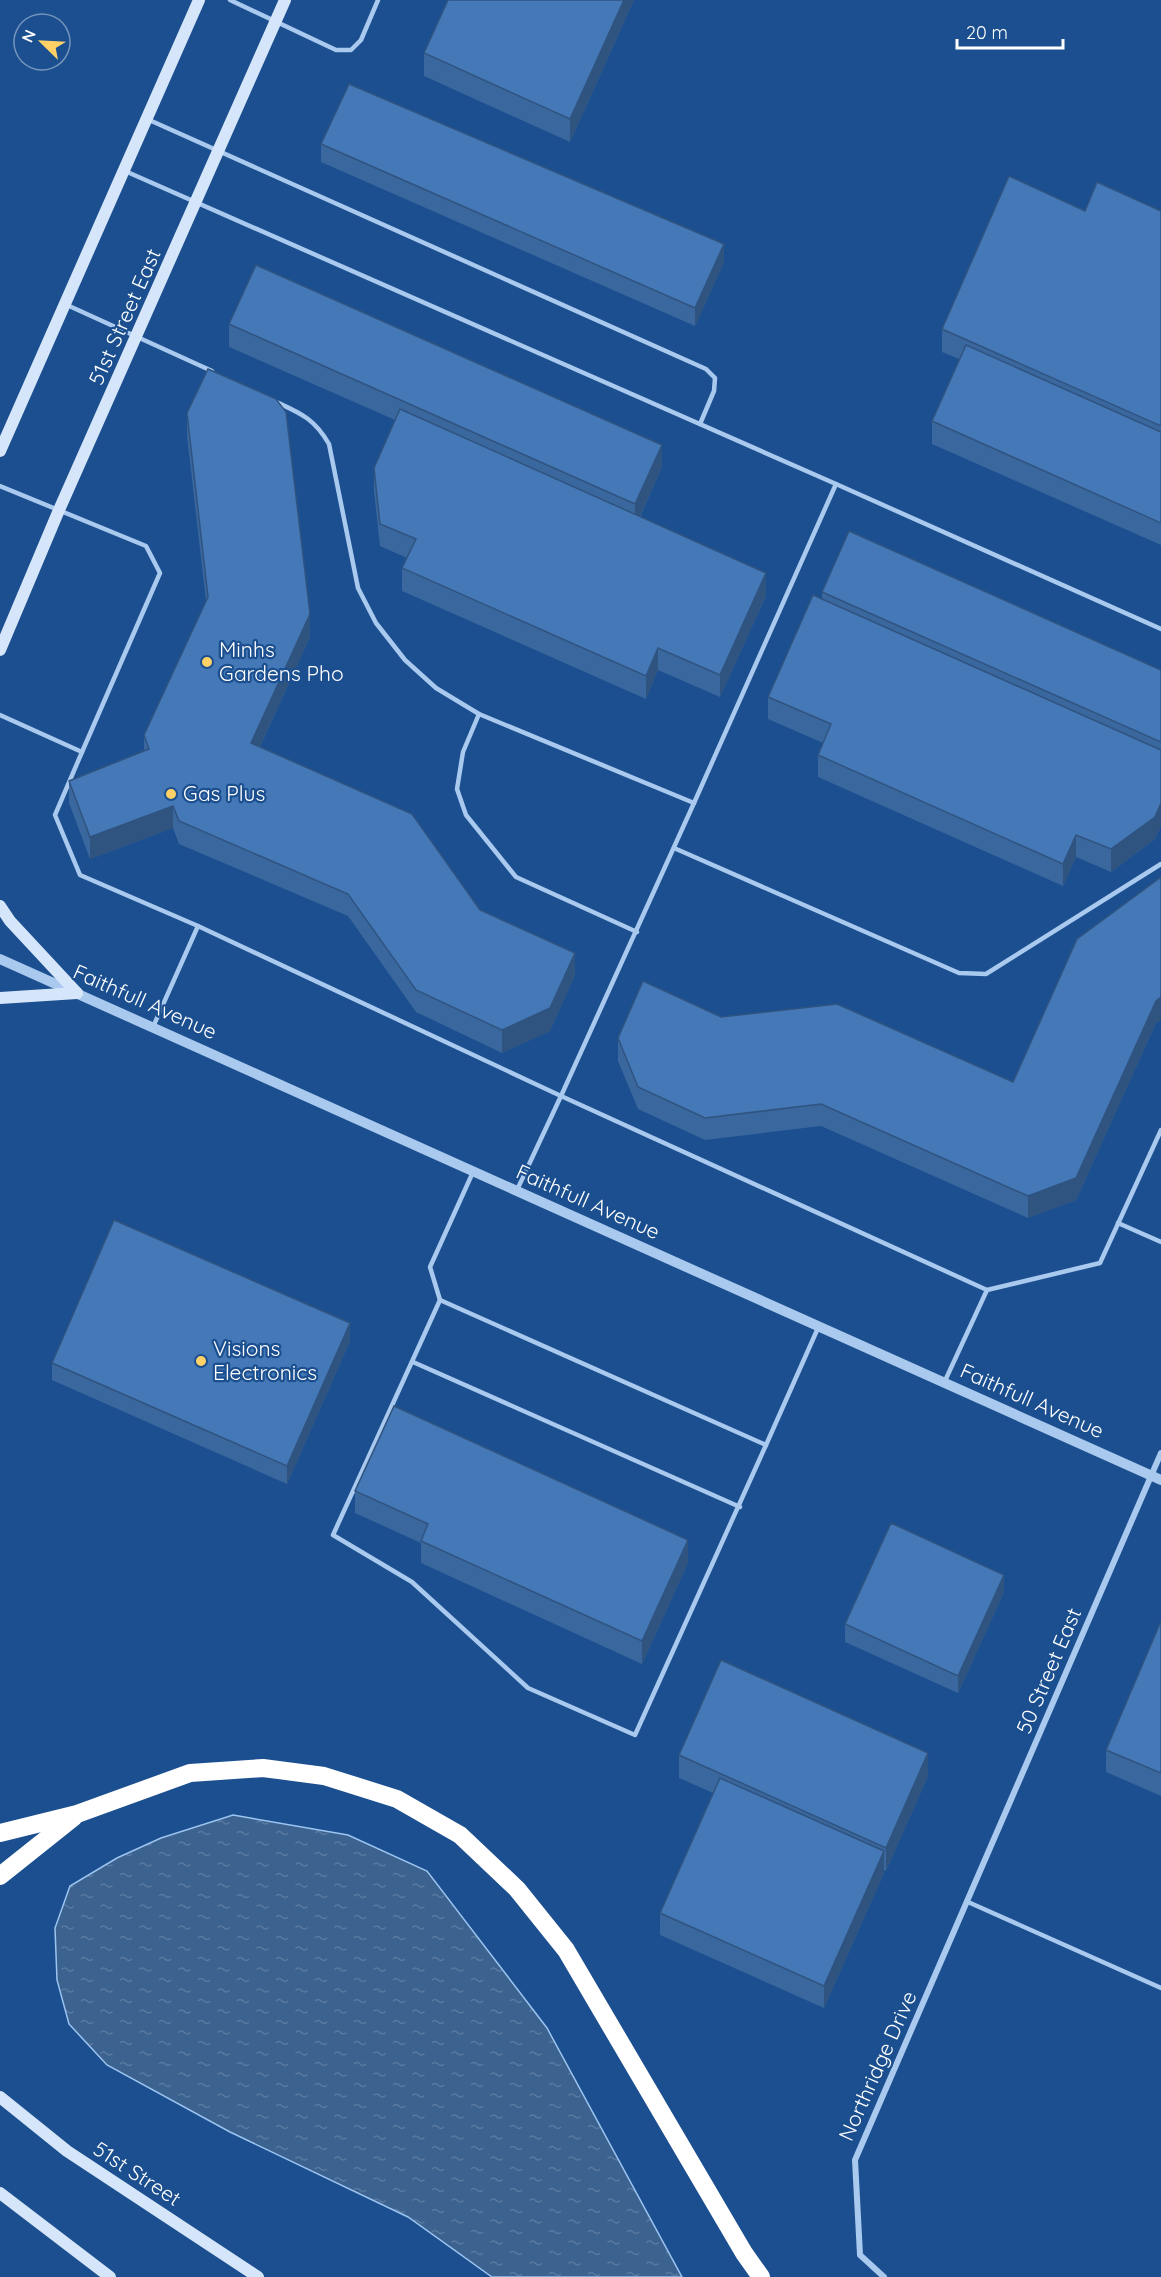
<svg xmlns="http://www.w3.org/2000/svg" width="1161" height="2277" font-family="Quicksand,sans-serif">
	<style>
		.water { fill: url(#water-ripples); stroke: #9cc4f0; stroke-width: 1.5 }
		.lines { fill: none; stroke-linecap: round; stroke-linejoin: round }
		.service { stroke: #a9c9ee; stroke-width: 4.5 }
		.minor { stroke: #a9c9ee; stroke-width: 6 }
		.tertiary { stroke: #a9c9ee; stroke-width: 10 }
		.secondary { stroke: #d6e6fa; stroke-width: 12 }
		.motorway { stroke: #fff; stroke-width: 18 }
		.wall { fill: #3a679d }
		.shaded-wall { fill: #305480 }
		.building { fill: #4478b7; stroke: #305480; stroke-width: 1.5 }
		.poi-dot { fill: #ffd166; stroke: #1b4f8f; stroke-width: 2 }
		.labels { text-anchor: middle; stroke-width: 4.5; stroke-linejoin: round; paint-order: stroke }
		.street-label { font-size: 21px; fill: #fff; stroke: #1b4f8f }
		.poi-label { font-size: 21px; fill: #fff; stroke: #1b4f8f; text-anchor: start }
	</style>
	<defs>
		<pattern id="water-ripples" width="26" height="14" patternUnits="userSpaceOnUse" patternTransform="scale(1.5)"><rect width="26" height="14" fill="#3c6290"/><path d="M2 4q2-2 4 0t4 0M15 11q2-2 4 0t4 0" fill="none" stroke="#597aa1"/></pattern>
	</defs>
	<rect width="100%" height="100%" fill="#1b4f8f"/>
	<polygon class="water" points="233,1815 348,1835 427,1871 547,2028 682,2277 492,2277 408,2217 230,2132 107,2065 69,2024 57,1980 55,1928 70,1886 117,1858 161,1838"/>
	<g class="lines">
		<g class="service">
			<polyline points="230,0 336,50 351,50 361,40 378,0"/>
			<polyline points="147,119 706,369 715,378 714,391 700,424"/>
			<polyline points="125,171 836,484 694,803"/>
			<polyline points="67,305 212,371"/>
			<path d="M274,401C300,413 314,418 329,444L358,588L376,623L405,660L436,688L479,714L694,803L561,1096L987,1290L944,1383"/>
			<polyline points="836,484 1161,629"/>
			<polyline points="0,486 146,546 160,573 82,752 0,715"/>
			<polyline points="479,714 463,752 457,789 466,815 516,877 637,932"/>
			<polyline points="82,752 55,815 80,875 198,926 153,1027"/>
			<polyline points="674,848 959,973 986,974 1161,864"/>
			<polyline points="198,926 561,1096 517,1190"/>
			<polyline points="473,1172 430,1267 440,1300 766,1445 818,1328"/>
			<polyline points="1118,1223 1161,1242"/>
			<polyline points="987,1290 1100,1263 1161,1130"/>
			<polyline points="440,1300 333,1535 412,1582 528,1688 635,1735 766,1445"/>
			<polyline points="413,1362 740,1507"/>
			<polyline points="968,1902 1161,1988"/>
		</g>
		<polyline class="minor" points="884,2277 860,2255 855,2160 1161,1453"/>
		<polyline class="tertiary" points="0,959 1161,1480"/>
		<g class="secondary">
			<polyline points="0,451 199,0"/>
			<polyline points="0,650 59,510 285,0"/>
			<polyline points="0,906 10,921 77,993"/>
			<polyline points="0,998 77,993"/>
			<polyline points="0,2097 67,2151 258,2277"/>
			<polyline points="0,2193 110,2277"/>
		</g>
		<g class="motorway">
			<polyline points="0,1833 77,1814 190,1773 263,1768 324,1776 397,1799 460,1835 517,1889 566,1950 744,2253 761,2277"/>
			<polyline points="0,1876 74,1817"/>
		</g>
	</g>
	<g class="wall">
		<polygon points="448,0 634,0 570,142 424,76 424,53"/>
		<polygon points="321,144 724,262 695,326 321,162"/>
		<polygon points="1085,211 1161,211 1161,545 932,444 932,421 959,359 942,352 942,329"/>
		<polygon points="229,324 662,467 640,517 766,596 720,697 658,670 646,699 402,591 402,568 407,558 380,546 374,491 374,468 395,420 229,347"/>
		<polygon points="187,413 310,637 260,747 480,910 575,975 550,1031 502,1053 416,1012 348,916 179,844 173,828 90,859 69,803 69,781 144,752 144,735 206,601 187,436"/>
		<polygon points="822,592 1161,670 1161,826 1155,839 1111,872 1076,857 1063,886 818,777 818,755 823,743 768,719 768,697 822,600"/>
		<polygon points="1161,877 1161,1020 1156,1023 1076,1200 1028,1218 821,1126 705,1140 638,1109 618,1061 618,1038 721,1017 1013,1082"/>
		<polygon points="350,1341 287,1484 52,1380 52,1363"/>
		<polygon points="355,1491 688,1563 642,1664 421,1563 421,1543 355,1513"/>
		<polygon points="1004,1592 958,1693 845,1642 845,1624"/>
		<polygon points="1161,1621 1161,1796 1106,1772 1106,1750"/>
		<polygon points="679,1755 928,1776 886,1871 884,1870 884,1873 824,2008 660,1935 660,1913 713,1793 679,1778"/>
	</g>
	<g class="shaded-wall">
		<polygon points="624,0 634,0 570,142 570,119"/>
		<polygon points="724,244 724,262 695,326 695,308"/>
		<polygon points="662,445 662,467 635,527 635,504"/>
		<polygon points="766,573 766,596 720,697 720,675"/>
		<polygon points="310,614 310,637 251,766 251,743"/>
		<polygon points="658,648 658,670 646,699 646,676"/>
		<polygon points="1161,803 1161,826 1155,839 1111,872 1111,849"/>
		<polygon points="173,806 173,828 90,859 90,837"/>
		<polygon points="1076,835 1076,857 1063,886 1063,864"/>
		<polygon points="575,953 575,975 550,1031 502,1053 502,1030"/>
		<polygon points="1161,997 1161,1020 1156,1023 1076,1200 1028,1218 1028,1196 1156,1001"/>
		<polygon points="350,1323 350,1341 287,1484 287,1466"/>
		<polygon points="688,1540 688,1563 642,1664 642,1641"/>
		<polygon points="1004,1575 1004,1592 958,1693 958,1676"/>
		<polygon points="928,1753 928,1776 886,1871 886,1848"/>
		<polygon points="884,1851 884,1873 824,2008 824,1986"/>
	</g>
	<g class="building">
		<polygon points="448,0 624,0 570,119 424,53"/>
		<polygon points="349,84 724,244 695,308 321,144"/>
		<polygon points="1009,176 1085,211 1097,182 1161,211 1161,426 942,329"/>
		<polygon points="256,265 662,445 635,504 229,324"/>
		<polygon points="966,345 1161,432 1161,523 932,421"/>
		<polygon points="208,369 276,399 286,412 310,614 251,743 412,814 480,910 575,953 550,1008 502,1030 416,990 348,894 179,821 173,806 90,837 69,781 149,749 144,735 208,597 187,413"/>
		<polygon points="400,409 766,573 720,675 658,648 646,676 402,568 416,539 380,524 374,468"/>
		<polygon points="849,531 1161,670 1161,742 822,592"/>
		<polygon points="813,595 1161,750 1161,803 1155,817 1111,849 1076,835 1063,864 818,755 831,724 768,697"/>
		<polygon points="1161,877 1161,997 1156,1001 1076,1178 1028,1196 821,1104 705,1118 638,1087 618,1038 643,981 721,1017 837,1004 1013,1082 1077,939"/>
		<polygon points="114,1220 350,1323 287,1466 52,1363"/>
		<polygon points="394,1406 688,1540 642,1641 421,1541 428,1524 355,1491"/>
		<polygon points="891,1523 1004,1575 958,1676 845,1624"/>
		<polygon points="1161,1621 1161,1773 1106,1750"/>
		<polygon points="721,1660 928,1753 886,1848 679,1755"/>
		<polygon points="720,1778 884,1851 824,1986 660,1913"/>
	</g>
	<g class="poi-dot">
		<circle cx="207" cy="662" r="6"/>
		<circle cx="171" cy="794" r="6"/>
		<circle cx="201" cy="1361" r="6"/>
	</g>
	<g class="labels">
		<g class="street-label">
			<text transform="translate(125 317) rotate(-66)" y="7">51st Street East</text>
			<text transform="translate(145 1002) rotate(24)" y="7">Faithfull Avenue</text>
			<text transform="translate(588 1202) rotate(24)" y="7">Faithfull Avenue</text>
			<text transform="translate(1032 1401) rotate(24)" y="7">Faithfull Avenue</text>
			<text transform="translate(1049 1671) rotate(-67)" y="7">50 Street East</text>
			<text transform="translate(878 2066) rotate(-66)" y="7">Northridge Drive</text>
			<text transform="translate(137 2174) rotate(33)" y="7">51st Street</text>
		</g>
		<g class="poi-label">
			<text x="219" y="657">Minhs<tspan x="219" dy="24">Gardens Pho</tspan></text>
			<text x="183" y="801">Gas Plus</text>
			<text x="213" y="1356">Visions<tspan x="213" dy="24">Electronics</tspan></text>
		</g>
	</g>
	<g transform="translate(42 42) rotate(294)"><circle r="28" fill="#1b4f8f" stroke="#7695bc" stroke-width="1.5"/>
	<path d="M0-4.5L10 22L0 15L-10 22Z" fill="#ffd166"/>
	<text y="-9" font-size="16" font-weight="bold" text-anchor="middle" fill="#ffffff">N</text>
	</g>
	<path d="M957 39v9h106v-9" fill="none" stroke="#ffffff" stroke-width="3"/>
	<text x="966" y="39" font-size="18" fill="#ffffff" stroke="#1b4f8f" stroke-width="4.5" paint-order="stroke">20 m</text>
</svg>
